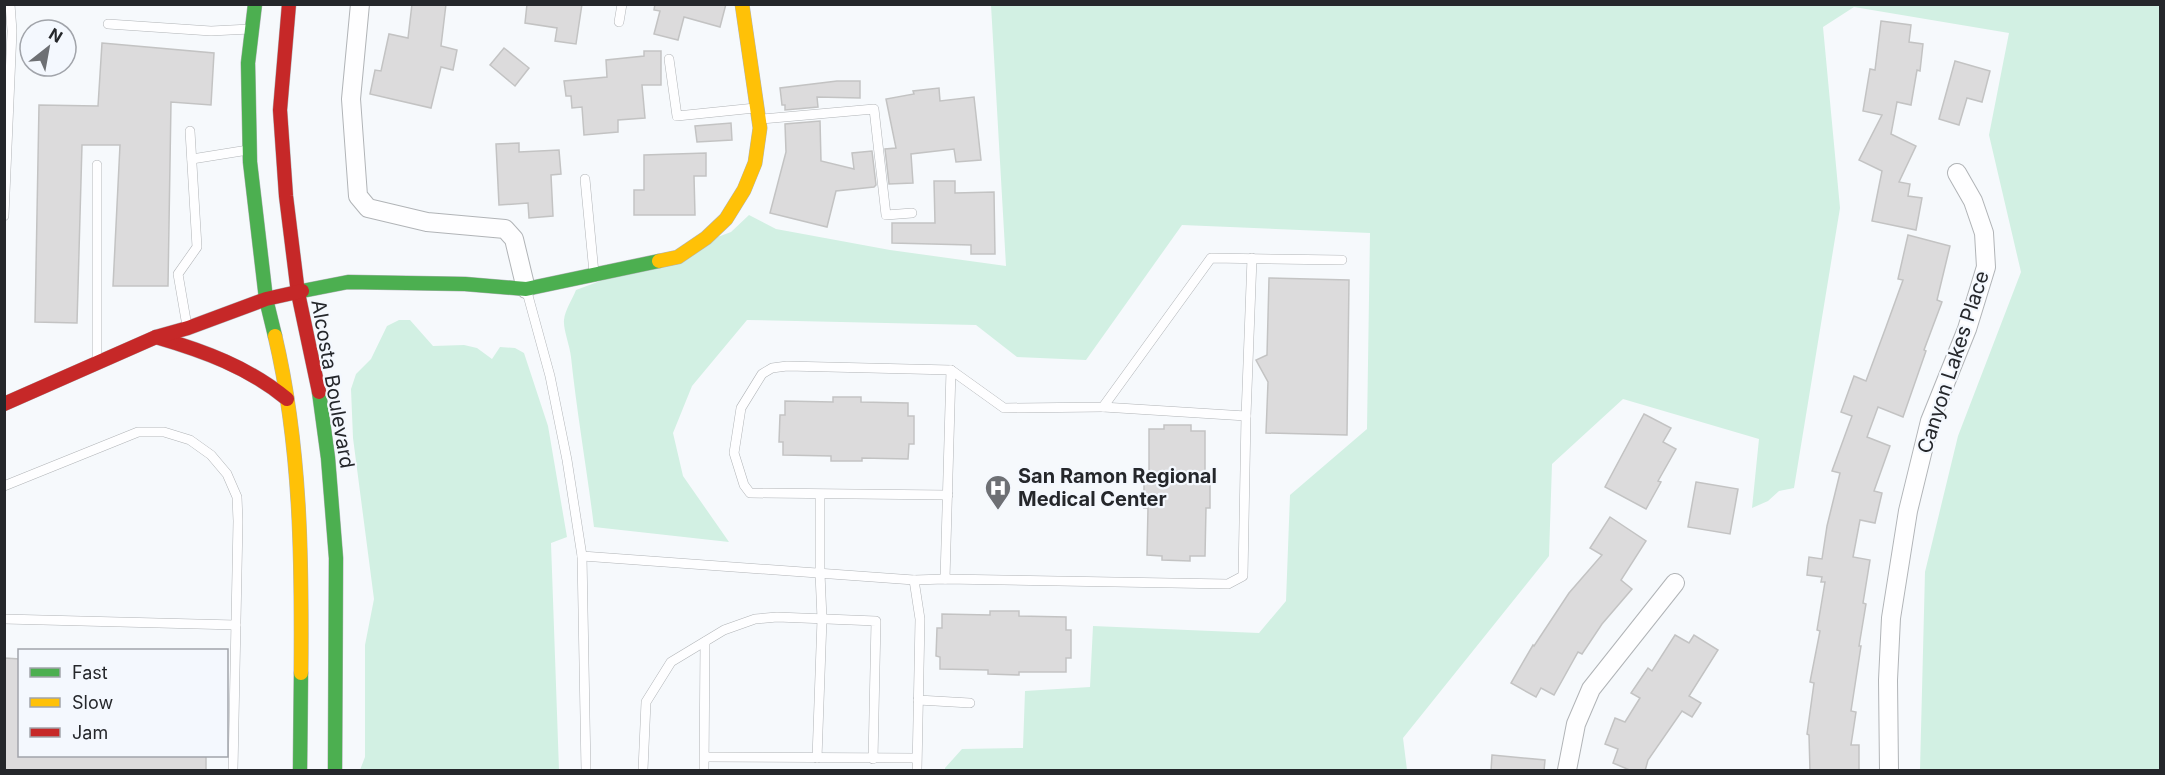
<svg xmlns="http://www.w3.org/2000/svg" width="2165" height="775" font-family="Inter,sans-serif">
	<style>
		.green { fill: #d2f0e3 }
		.building { fill: #dcdbdc; stroke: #c3c3c3; stroke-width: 1.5 }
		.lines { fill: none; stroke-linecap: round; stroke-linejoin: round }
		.lane-casing { stroke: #b1b4b7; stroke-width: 10 }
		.street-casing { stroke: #b1b4b7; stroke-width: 20 }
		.fast-casing { stroke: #b1b4b7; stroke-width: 15 }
		.slow-casing { stroke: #b1b4b7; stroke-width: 15 }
		.jam-casing { stroke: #b1b4b7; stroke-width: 15 }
		.lane { stroke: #fefeff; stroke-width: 9 }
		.street { stroke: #fefeff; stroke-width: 18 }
		.fast { stroke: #4caf50; stroke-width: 14 }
		.slow { stroke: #ffc107; stroke-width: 14 }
		.jam { stroke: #c62828; stroke-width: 14 }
		.labels { text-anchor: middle; stroke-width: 4.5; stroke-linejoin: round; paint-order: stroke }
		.street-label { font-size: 20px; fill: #25272b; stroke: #f4f8fe }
		.poi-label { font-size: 20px; font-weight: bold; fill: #25272b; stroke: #f4f8fe; text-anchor: start }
	</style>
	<rect width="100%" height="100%" fill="#f6f9fc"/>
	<g class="green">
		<path d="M991,5H2160V770H1920L1925,572L1958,436L2021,272L1989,135L2009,33L1854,7L1823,27L1840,208L1794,488L1779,491L1768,501L1752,508L1759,439L1623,399L1552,464L1549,556L1403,738L1407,770H945V768L962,749L1023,748L1025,691L1090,687L1093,626L1259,633L1286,601L1290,495L1367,429L1370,233L1182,225L1086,360L1017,357L976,325L747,320L692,386L673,433L683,476L729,542L594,527C587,470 577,414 571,357C570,346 563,329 564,320C565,310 572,300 576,290L731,232L749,215L776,229L890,250L1006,266Z"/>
		<polygon points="399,320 410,320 433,346 464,345 477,348 492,359 500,347 515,348 524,353 548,426 567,537 551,543 559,770 360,770 365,757 365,645 374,599 353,438 351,389 356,374 371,359 387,326"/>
	</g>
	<g class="building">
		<polygon points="412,4 446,4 441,46 457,50 453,70 441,67 431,108 370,94 375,70 381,71 389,34 408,38"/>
		<polygon points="527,4 582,4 576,44 555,41 557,28 525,23"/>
		<polygon points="655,4 726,4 720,27 684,17 678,40 654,34 660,11 654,10"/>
		<polygon points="1881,21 1911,25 1909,42 1923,44 1920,71 1917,70 1911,105 1897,102 1891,134 1916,146 1899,182 1910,184 1908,196 1922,198 1916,230 1872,221 1882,171 1859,160 1882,115 1863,111 1870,69 1875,70"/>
		<polygon points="102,43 214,53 211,105 171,102 168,286 113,286 120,145 82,145 77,323 35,322 39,105 98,106"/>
		<polygon points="504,48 529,68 515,86 490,65"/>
		<polygon points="644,51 661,51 661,85 642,85 645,118 618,120 618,132 584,135 582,107 572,108 571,96 566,96 564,81 607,77 606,60 644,56"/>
		<polygon points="1955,61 1990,71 1982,102 1967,98 1959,125 1939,119"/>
		<polygon points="837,81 860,81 860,98 817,97 818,107 785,110 785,105 782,105 780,88"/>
		<polygon points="939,88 940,101 974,97 981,160 956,162 954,149 911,154 913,183 889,184 885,149 896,148 886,99 914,94 913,91"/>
		<polygon points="820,121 821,161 854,169 852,153 872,151 876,185 874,187 836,191 827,227 770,213 786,152 785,124"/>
		<polygon points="731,123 732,140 697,142 695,126"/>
		<polygon points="519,143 519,152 559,150 561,174 551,175 553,216 529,218 528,203 499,205 496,144"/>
		<polygon points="706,153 706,176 694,176 695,215 634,215 634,190 644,190 644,155"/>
		<polygon points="934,181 955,181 955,193 994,192 995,254 971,254 971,245 892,243 892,223 935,223"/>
		<polygon points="1908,235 1950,246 1937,300 1942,302 1924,350 1926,351 1903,417 1878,407 1867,437 1890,446 1874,491 1882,493 1875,523 1860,520 1853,557 1870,560 1863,603 1866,604 1859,646 1861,646 1851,711 1856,712 1851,745 1859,745 1859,771 1810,771 1809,735 1807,734 1814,683 1810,682 1820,631 1817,630 1825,582 1821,582 1822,577 1807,575 1809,557 1822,559 1827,526 1840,473 1832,471 1852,416 1841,412 1854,376 1866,381 1886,327 1903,280 1898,279"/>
		<polygon points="1269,278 1349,280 1347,435 1266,433 1268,382 1256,360 1267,355"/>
		<polygon points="833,397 861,397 861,402 908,403 908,416 914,416 914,444 909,444 908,459 862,458 862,461 831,461 831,456 783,455 783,442 779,442 780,415 785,415 785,401 833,402"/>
		<polygon points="1644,414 1671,428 1663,442 1676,449 1658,481 1661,482 1646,509 1605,487"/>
		<polygon points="1164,425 1191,425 1191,431 1205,431 1205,477 1210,477 1210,508 1206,508 1205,556 1190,556 1190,561 1162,560 1162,556 1147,555 1148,508 1144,508 1144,476 1149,477 1149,429 1164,429"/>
		<polygon points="1696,482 1738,489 1730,534 1688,527"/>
		<polygon points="1610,517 1646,541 1621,580 1632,589 1602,624 1582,654 1578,652 1554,695 1541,688 1536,697 1511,683 1533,645 1534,646 1569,593 1602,555 1590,548"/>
		<polygon points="990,611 1019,611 1019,616 1066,617 1066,630 1071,630 1071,658 1066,658 1066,672 1019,672 1019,675 988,674 988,670 940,669 940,657 936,656 937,628 942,628 942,614 990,615"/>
		<polygon points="1675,635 1689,643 1694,635 1718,650 1689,696 1701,703 1692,717 1682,711 1648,760 1645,771 1632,771 1613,763 1618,749 1605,744 1615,718 1625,722 1640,698 1631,693 1648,668 1652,671"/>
		<polygon points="4,658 20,659 20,756 206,756 206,771 4,771"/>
		<polygon points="1492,755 1545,760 1544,771 1491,771"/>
	</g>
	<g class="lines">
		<g class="lane-casing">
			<g id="lane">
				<polyline points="619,22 622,4"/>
				<polyline points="108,24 211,31 250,29"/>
				<polyline points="669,59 677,116 755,108"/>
				<polyline points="761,119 874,109 886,215 912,213"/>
				<polyline points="192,159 248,150"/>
				<polyline points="97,165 97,360"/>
				<polyline points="585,179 594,273"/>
				<polyline points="4,216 12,31 10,4"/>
				<polyline points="527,292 550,376 567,460 582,556 586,770"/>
				<polyline points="187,326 178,274 197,247 190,131"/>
				<polyline points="1103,407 1246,416"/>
				<polyline points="4,486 138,432 164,432 190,440 211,455 227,474 237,497 238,521 233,770"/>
				<polyline points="948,495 750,493 744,485 734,453 741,408 762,374 772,368 787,366 951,370 1004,408 1103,407 1211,258 1342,260"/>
				<polyline points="582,556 914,580 920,619 917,770"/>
				<polyline points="945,579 951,370"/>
				<polyline points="914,580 945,579 1228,584 1243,576 1246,416 1252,258"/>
				<polyline points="4,619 236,625"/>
				<polyline points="918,700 970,703"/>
				<polyline points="705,757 916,758"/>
				<polyline points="817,758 822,619 820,573 820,495"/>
				<polyline points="643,770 646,702 671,662 724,630 755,619 777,617 876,621 873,759"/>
				<polyline points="704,770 705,642"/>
			</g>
		</g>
		<g class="street-casing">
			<g id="street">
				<polyline points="360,4 351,99 358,196 368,208 427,222 505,229 514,239 526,289"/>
				<polyline points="1567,770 1576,724 1591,689 1675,583"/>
				<polyline points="1889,770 1888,680 1891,618 1908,511 1930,421 1967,329 1986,267 1984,233 1973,201 1957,173"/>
			</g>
		</g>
		<g class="fast-casing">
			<g id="fast">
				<polyline points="255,4 248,63 250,162 266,299 275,336"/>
				<polyline points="302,291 348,282 465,284 526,289 659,261"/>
				<polyline points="319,392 328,458 336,558 335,770"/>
				<polyline points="300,770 301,673"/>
			</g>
		</g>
		<g class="slow-casing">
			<g id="slow">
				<polyline points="659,261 678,257 706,238 726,219 744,190 755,163 760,128 742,4"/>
				<path d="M275,336C301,446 302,561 301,673"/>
			</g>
		</g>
		<g class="jam-casing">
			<g id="jam">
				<polyline points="289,4 280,110 286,196 298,293 319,392"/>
				<path d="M156,337C204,351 248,367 287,399"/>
				<polyline points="4,404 156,337 188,328 266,299 302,291"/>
			</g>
		</g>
		<use href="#lane" class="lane"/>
		<use href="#street" class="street"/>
		<use href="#fast" class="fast"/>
		<use href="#slow" class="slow"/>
		<use href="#jam" class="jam"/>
	</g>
	<defs>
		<g id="hospital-pin" transform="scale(1.35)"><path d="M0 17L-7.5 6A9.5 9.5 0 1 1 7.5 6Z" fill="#6e7074" stroke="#f4f8fe"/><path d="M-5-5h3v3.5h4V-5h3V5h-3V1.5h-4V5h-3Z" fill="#fff"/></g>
	</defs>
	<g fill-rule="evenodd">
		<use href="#hospital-pin" x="998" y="488"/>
	</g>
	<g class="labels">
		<g class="street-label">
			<text transform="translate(1953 362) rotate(-72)" y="7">Canyon Lakes Place</text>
			<text transform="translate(333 384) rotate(80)" y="7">Alcosta Boulevard</text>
		</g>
		<g class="poi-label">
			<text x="1018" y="483">San Ramon Regional<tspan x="1018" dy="23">Medical Center</tspan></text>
		</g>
	</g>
	<rect width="2165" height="775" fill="none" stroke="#25272b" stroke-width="12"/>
	<rect x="18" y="649" width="210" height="108" fill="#f4f8fe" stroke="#a1a4aa" stroke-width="1.5"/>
	<rect x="30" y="668" width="30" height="9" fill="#4caf50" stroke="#a1a4aa" stroke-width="1.5"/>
	<text x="72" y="679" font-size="18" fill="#25272b">Fast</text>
	<rect x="30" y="698" width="30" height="9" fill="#ffc107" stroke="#a1a4aa" stroke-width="1.5"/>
	<text x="72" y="709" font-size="18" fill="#25272b">Slow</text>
	<rect x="30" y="728" width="30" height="9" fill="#c62828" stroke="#a1a4aa" stroke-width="1.5"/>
	<text x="72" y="739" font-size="18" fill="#25272b">Jam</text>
	<g transform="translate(48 48) rotate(31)"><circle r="28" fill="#f4f8fe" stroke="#a1a4aa" stroke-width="1.5"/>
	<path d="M0-4.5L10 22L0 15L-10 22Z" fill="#6e7074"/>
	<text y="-9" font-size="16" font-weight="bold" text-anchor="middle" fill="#25272b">N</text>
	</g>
</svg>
